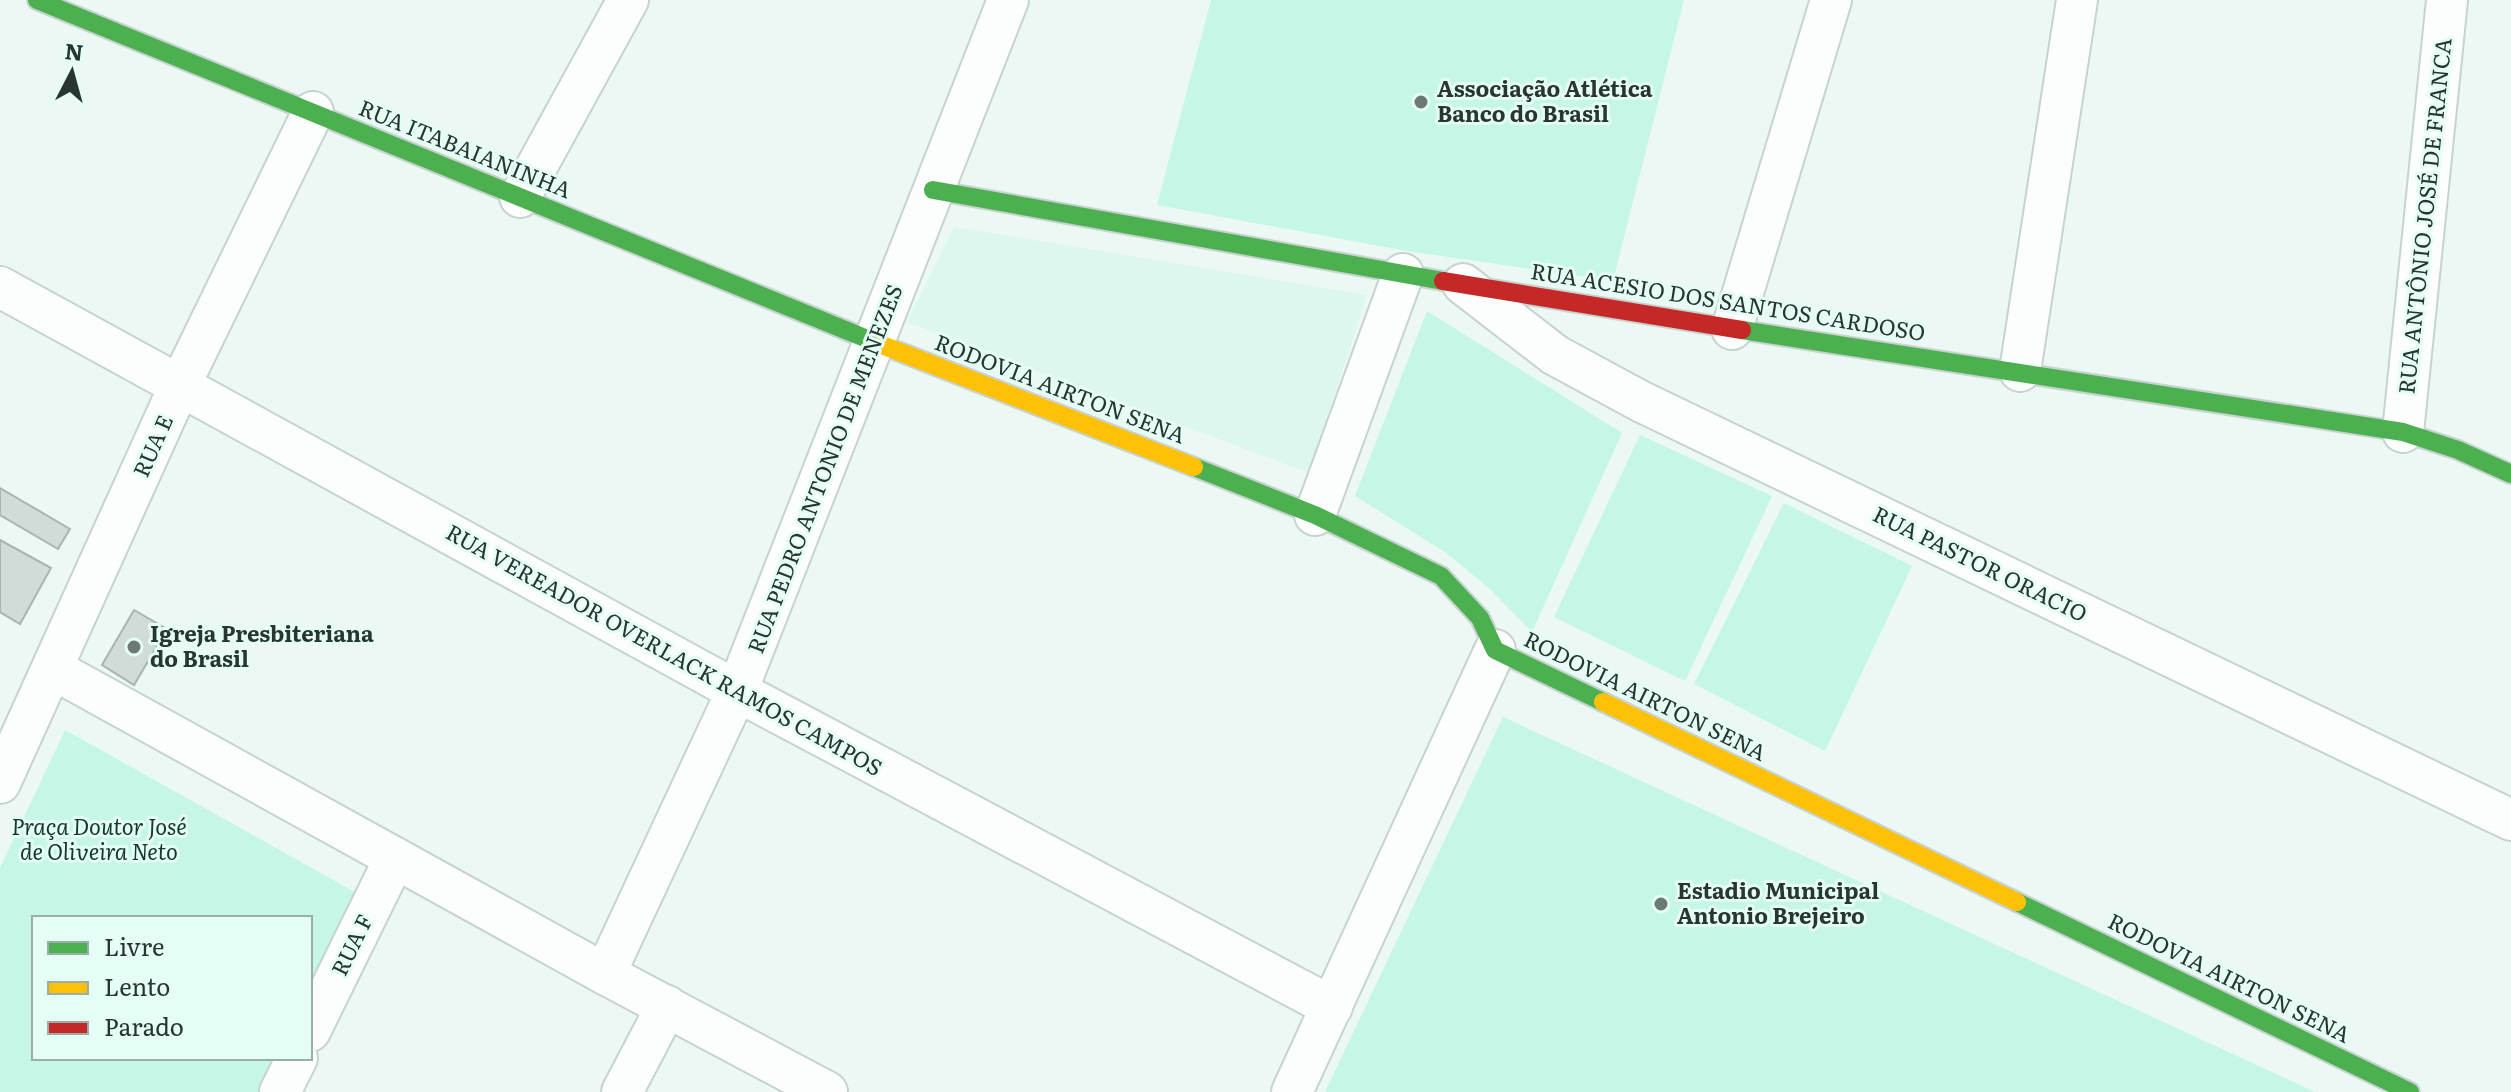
<svg xmlns="http://www.w3.org/2000/svg" width="2511" height="1092" font-family="Literata,serif">
	<style>
		.built { fill: #dcf7ed }
		.green { fill: #c5f6e6 }
		.building { fill: #d1dcd8; stroke: #a8b4b0; stroke-width: 2 }
		.lines { fill: none; stroke-linecap: round; stroke-linejoin: round }
		.street-casing { stroke: #c7d3cf; stroke-width: 44 }
		.fast-casing { stroke: #c7d3cf; stroke-width: 22 }
		.slow-casing { stroke: #c7d3cf; stroke-width: 22 }
		.jam-casing { stroke: #c7d3cf; stroke-width: 22 }
		.street { stroke: #fcfefd; stroke-width: 40 }
		.fast { stroke: #4caf50; stroke-width: 18 }
		.slow { stroke: #ffc107; stroke-width: 18 }
		.jam { stroke: #c62828; stroke-width: 18 }
		.poi-dot { fill: #6d7975; stroke: #e5fef5; stroke-width: 3 }
		.labels { text-anchor: middle; stroke-width: 6; stroke-linejoin: round; paint-order: stroke }
		.poi-label { font-size: 22px; font-weight: bold; fill: #293531; stroke: #e5fef5; text-anchor: start }
		.street-label { font-size: 22px; fill: #293531; stroke: #e5fef5 }
		.park-label { font-size: 22px; font-style: italic; fill: #13382e; stroke: #e5fef5 }
	</style>
	<rect width="100%" height="100%" fill="#ebf8f4"/>
	<polygon class="built" points="954,227 1367,295 1309,473 907,322"/>
	<g class="green">
		<polygon points="1211,0 1684,0 1613,281 1407,251 1157,205"/>
		<polygon points="1427,311 1622,433 1532,632 1490,589 1445,552 1355,496"/>
		<polygon points="1640,435 1772,496 1685,681 1554,617"/>
		<polygon points="1784,503 1912,566 1825,751 1694,684"/>
		<polygon points="1503,717 2315,1092 1325,1092"/>
		<polygon points="65,730 362,896 310,997 310,918 34,918 34,1058 279,1058 261,1092 0,1092 0,868"/>
	</g>
	<g class="building">
		<polygon points="0,488 70,529 58,549 0,515"/>
		<polygon points="0,540 51,568 20,624 0,612"/>
		<polygon points="134,610 167,629 134,685 102,665"/>
	</g>
	<g class="lines">
		<g class="street-casing">
			<g id="street">
				<polyline points="520,197 628,0"/>
				<polyline points="1463,284 1555,355 1640,401 2511,820"/>
				<polyline points="0,287 737,691 1332,1007"/>
				<polyline points="1732,329 1831,0"/>
				<polyline points="2020,371 2077,0"/>
				<polyline points="2403,432 2447,0"/>
				<polyline points="1315,515 1403,274"/>
				<polyline points="53,669 605,974 827,1092"/>
				<polyline points="0,783 180,385 313,112"/>
				<polyline points="605,974 737,691 1008,0"/>
				<polyline points="310,1031 395,858"/>
				<polyline points="280,1092 297,1058"/>
				<polyline points="622,1092 667,1006"/>
				<polyline points="1292,1092 1495,650"/>
			</g>
		</g>
		<g class="fast-casing">
			<g id="fast">
				<polyline points="37,0 882,345"/>
				<polyline points="933,190 1443,281"/>
				<polyline points="1742,330 2403,432 2458,450 2511,474"/>
				<polyline points="1194,467 1315,515 1441,576 1480,618 1495,650 1603,702"/>
				<polyline points="2017,902 2410,1092"/>
			</g>
		</g>
		<g class="slow-casing">
			<g id="slow">
				<polyline points="882,345 1194,467"/>
				<polyline points="1603,702 2017,902"/>
			</g>
		</g>
		<g class="jam-casing">
			<polyline id="jam" points="1443,281 1742,330"/>
		</g>
		<use href="#street" class="street"/>
		<use href="#fast" class="fast"/>
		<use href="#slow" class="slow"/>
		<use href="#jam" class="jam"/>
	</g>
	<g class="poi-dot">
		<circle cx="1421" cy="102" r="8"/>
		<circle cx="134" cy="647" r="8"/>
		<circle cx="1661" cy="904" r="8"/>
	</g>
	<g class="labels">
		<g class="poi-label">
			<text x="1437" y="97">Associação Atlética<tspan x="1437" dy="25">Banco do Brasil</tspan></text>
			<text x="150" y="642">Igreja Presbiteriana<tspan x="150" dy="25">do Brasil</tspan></text>
			<text x="1677" y="899">Estadio Municipal<tspan x="1677" dy="25">Antonio Brejeiro</tspan></text>
		</g>
		<g class="street-label">
			<text transform="translate(465 149) rotate(22)" y="8">RUA ITABAIANINHA</text>
			<text transform="translate(2425 216) rotate(-84)" y="8">RUA ANTÔNIO JOSÉ DE FRANCA</text>
			<text transform="translate(1728 302) rotate(9)" y="8">RUA ACESIO DOS SANTOS CARDOSO</text>
			<text transform="translate(1060 389) rotate(21)" y="8">RODOVIA AIRTON SENA</text>
			<text transform="translate(153 446) rotate(-66)" y="8">RUA E</text>
			<text transform="translate(825 469) rotate(-69)" y="8">RUA PEDRO ANTONIO DE MENEZES</text>
			<text transform="translate(1980 564) rotate(26)" y="8">RUA PASTOR ORACIO</text>
			<text transform="translate(664 650) rotate(29)" y="8">RUA VEREADOR OVERLACK RAMOS CAMPOS</text>
			<text transform="translate(1645 696) rotate(26)" y="8">RODOVIA AIRTON SENA</text>
			<text transform="translate(352 945) rotate(-64)" y="8">RUA F</text>
			<text transform="translate(2229 978) rotate(26)" y="8">RODOVIA AIRTON SENA</text>
		</g>
		<g class="park-label">
			<text x="99" y="835">Praça Doutor José<tspan x="99" dy="25">de Oliveira Neto</tspan></text>
		</g>
	</g>
	<rect x="32" y="916" width="280" height="144" fill="#e5fef5" stroke="#9aaea7" stroke-width="2"/>
	<rect x="48" y="942" width="40" height="12" fill="#4caf50" stroke="#9aaea7" stroke-width="2"/>
	<text x="104" y="956" font-size="24" fill="#293531">Livre</text>
	<rect x="48" y="982" width="40" height="12" fill="#ffc107" stroke="#9aaea7" stroke-width="2"/>
	<text x="104" y="996" font-size="24" fill="#293531">Lento</text>
	<rect x="48" y="1022" width="40" height="12" fill="#c62828" stroke="#9aaea7" stroke-width="2"/>
	<text x="104" y="1036" font-size="24" fill="#293531">Parado</text>
	<g transform="translate(72 72) rotate(6)" stroke="#e5fef5" stroke-width="6" paint-order="stroke">
	<path d="M0-6L14 30L0 20L-14 30Z" fill="#293531"/>
	<text y="-12" font-size="22" font-weight="bold" text-anchor="middle" fill="#293531">N</text>
	</g>
</svg>
